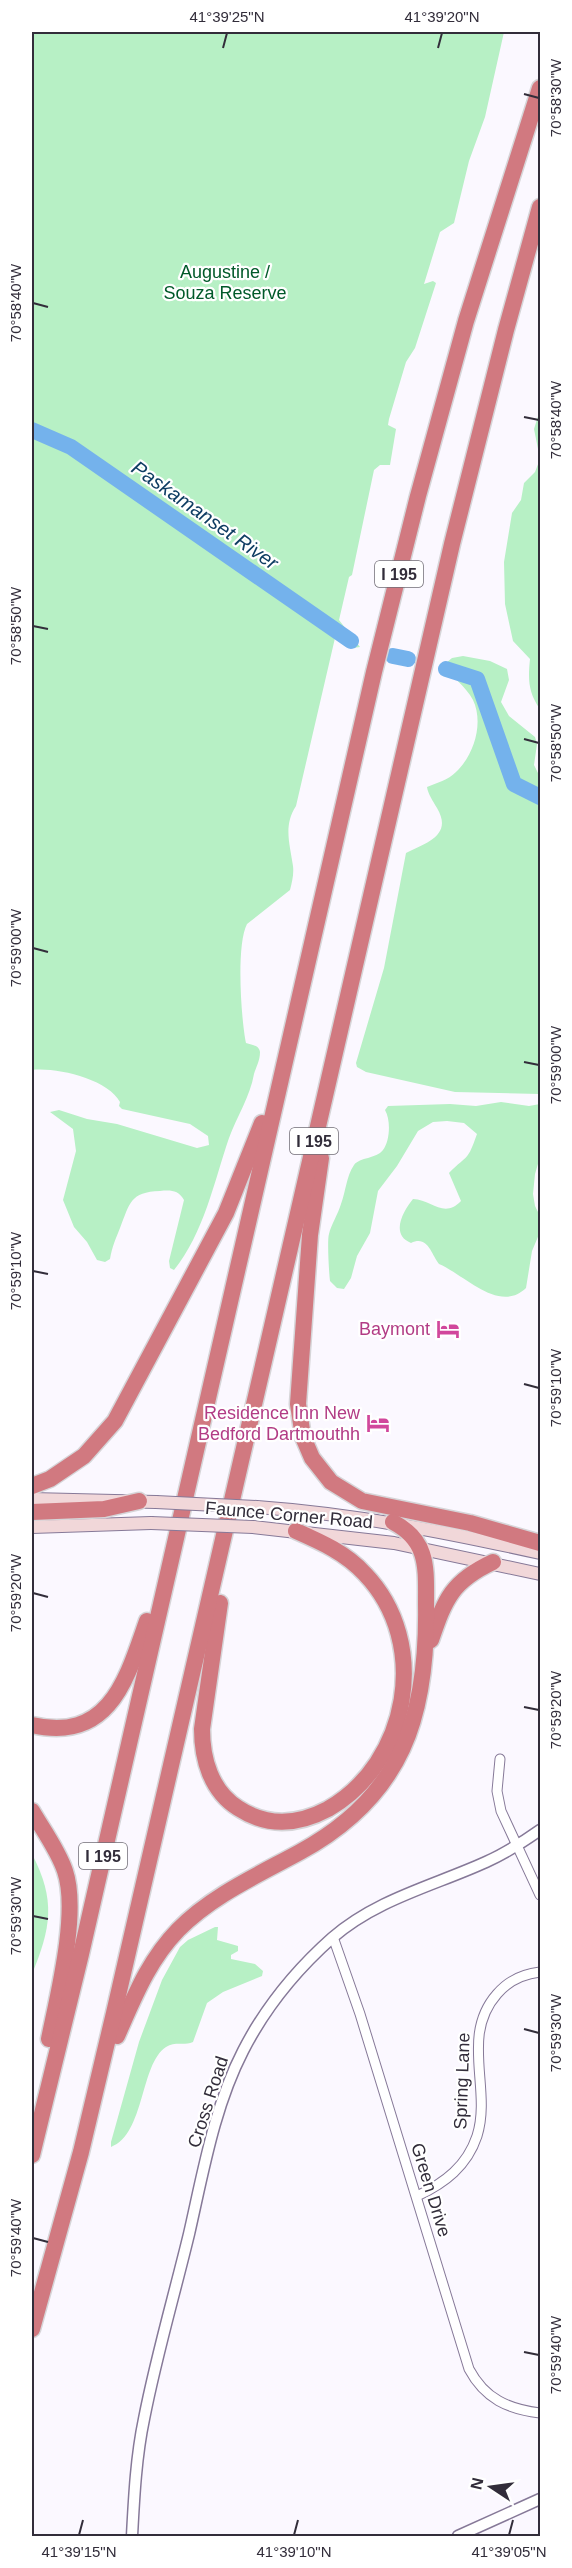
<svg xmlns="http://www.w3.org/2000/svg" width="572" height="2568" font-family="Helvetica,sans-serif">
	<style>
		.green { fill: #b7f0c5 }
		.lines { fill: none; stroke-linecap: round; stroke-linejoin: round }
		.river { stroke: #74b2ec; stroke-width: 16 }
		.minor-casing { stroke: #867998; stroke-width: 11 }
		.tertiary-casing { stroke: #867998; stroke-width: 13 }
		.secondary-casing { stroke: #867998; stroke-width: 14 }
		.motorway-casing { stroke: #d6d5d8; stroke-width: 19 }
		.minor { stroke: #fff; stroke-width: 9 }
		.tertiary { stroke: #fff; stroke-width: 10 }
		.secondary { stroke: #f1d7d9; stroke-width: 12 }
		.motorway { stroke: #d17980; stroke-width: 16 }
		.secondary-bridge-casing { stroke: #867998; stroke-width: 14; stroke-linecap: butt }
		.secondary-bridge { stroke: #f1d7d9; stroke-width: 12 }
		.ticks { fill: none; stroke: #322d3a; stroke-width: 2 }
		.labels { text-anchor: middle; stroke-width: 4.5; stroke-linejoin: round; paint-order: stroke }
		.shield { fill: #fff; stroke: #706c75; stroke-width: 1.5 }
		.shield-label { font-size: 16px; font-weight: bold; fill: #322d3a }
		.park-label { font-size: 18px; fill: #005929; stroke: #fff }
		.hotel-label { font-size: 18px; fill: #b23c85; stroke: #fff; text-anchor: end }
		.street-label { font-size: 18px; fill: #322d3a; stroke: #fff }
		.water-label { font-size: 20px; font-style: italic; fill: #0e3d62; stroke: #fff }
		.neatline { fill: none; stroke: #322d3a; stroke-width: 2 }
		.ticks-label { font-size: 15px; text-anchor: middle; fill: #322d3a }
	</style>
	<rect width="100%" height="100%" fill="#fbf8ff"/>
	<g class="green">
		<path d="M32,32H504L485,117L469,161L454,223L440,232L424,284L433,281L436,283L415,348L406,362L389,419L388,425L396,429L390,465H380L374,470L352,575L349,577L339,620L360,647L353,648L341,638H335L296,806C283,826 290,844 293,866C294,874 292,882 290,890L247,924C236,945 241,1019 246,1043C252,1045 259,1045 260,1052C260,1061 256,1067 254,1074C250,1097 237,1116 229,1138C214,1182 204,1233 174,1270L170,1268L169,1261L184,1200C178,1190 171,1190 160,1191C130,1192 130,1203 120,1228C116,1238 112,1247 110,1259L105,1262L97,1260L87,1242L74,1227L63,1200L76,1151L73,1129L50,1112L59,1110L87,1119L117,1124L197,1148L209,1145L208,1136L190,1124L122,1109L119,1106L120,1102C108,1079 56,1067 32,1070Z"/>
		<path d="M540,410V709C528,692 528,679 530,659L513,641L505,604L504,562L512,513L521,500L524,483L535,472L540,459L534,429Z"/>
		<path d="M463,656L490,661L507,669L509,680L501,702L509,716L535,737L537,744L534,765L540,777V1094L455,1092L366,1072L357,1067L356,1063L384,968L406,853C427,843 453,835 437,808C433,801 428,794 427,787C437,783 448,780 456,772C474,755 484,723 473,700C466,686 451,678 446,663L452,658Z"/>
		<path d="M501,1102L529,1106L540,1104V1157L535,1174L533,1194L535,1206L540,1216V1232L532,1251L526,1288C499,1314 465,1275 439,1264C431,1254 428,1235 411,1243C390,1235 403,1211 413,1199C432,1200 444,1219 461,1201L449,1173C469,1153 467,1162 477,1134L464,1123L447,1121L433,1122L418,1131L397,1166L378,1191L370,1233L357,1256L351,1278L344,1289L337,1288L330,1281C329,1273 327,1240 329,1234C331,1225 338,1214 341,1204C346,1191 346,1177 354,1165C360,1157 376,1159 383,1150C390,1141 391,1120 385,1110L388,1106L450,1104L476,1106Z"/>
		<path d="M32,1854C56,1900 51,1928 32,1974Z"/>
		<path d="M215,1927H218L217,1940L238,1946V1951L231,1955V1959L255,1964L263,1971L262,1976L223,1992L207,2003L193,2042C184,2046 175,2041 166,2047C140,2064 145,2134 111,2147V2142L139,2042L162,1980L180,1947L188,1940Z"/>
	</g>
	<g class="lines">
		<g class="river">
			<polyline points="32,430 71,447 351,641"/>
			<polyline points="393,656 408,659"/>
			<polyline points="446,669 477,679 514,784 540,797"/>
		</g>
		<g class="minor-casing">
			<g id="minor">
				<polyline points="500,1759 497,1791 501,1811 540,1895"/>
				<path d="M333,1937L360,2014L469,2369C485,2399 508,2409 540,2413"/>
				<path d="M417,2196C445,2183 467,2166 477,2136C492,2089 460,2036 497,1994C508,1981 523,1974 540,1972"/>
			</g>
		</g>
		<g class="tertiary-casing">
			<g id="tertiary">
				<path d="M132,2536C134,2498 136,2457 144,2419C156,2357 174,2296 189,2234C203,2173 214,2107 243,2051C265,2008 296,1970 332,1938C377,1899 433,1886 486,1862C506,1853 523,1842 540,1830"/>
				<polyline points="458,2536 540,2499"/>
			</g>
		</g>
		<g class="secondary-casing">
			<g id="secondary">
				<polyline points="32,1499 156,1502"/>
				<path d="M257,1507C354,1514 446,1532 540,1553"/>
				<polyline points="32,1527 151,1523"/>
				<polyline points="253,1527 394,1543 540,1574"/>
			</g>
		</g>
		<g class="motorway-casing">
			<g id="motorway">
				<polyline points="321,1158 310,1235 298,1404 303,1437 312,1458 331,1482 362,1501 470,1523 540,1543"/>
				<polyline points="32,1486 50,1479 84,1456 115,1421 226,1213 262,1123"/>
				<polyline points="32,1512 104,1509 139,1501"/>
				<path d="M220,1603L202,1729C202,1759 211,1791 238,1808C267,1827 298,1825 328,1809C409,1763 431,1643 365,1574C346,1553 321,1542 296,1531"/>
				<path d="M431,1640C445,1599 452,1581 493,1562"/>
				<path d="M32,1725C110,1743 127,1678 147,1621"/>
				<path d="M32,1811C43,1830 58,1850 65,1871C79,1912 58,1995 49,2039"/>
				<path d="M117,2036C134,1998 148,1961 178,1930C211,1896 258,1875 300,1852C403,1796 428,1715 426,1604C426,1568 429,1541 393,1522"/>
				<polyline points="32,2155 81,1954 374,672 418,496 466,321 540,88"/>
				<polyline points="32,2329 81,2152 114,2013 452,544 506,330 540,207"/>
			</g>
		</g>
		<use href="#minor" class="minor"/>
		<use href="#tertiary" class="tertiary"/>
		<use href="#secondary" class="secondary"/>
		<use href="#motorway" class="motorway"/>
		<g class="secondary-bridge-casing">
			<g id="secondary-bridge">
				<polyline points="156,1502 257,1507"/>
				<polyline points="151,1523 253,1527"/>
			</g>
		</g>
		<use href="#secondary-bridge" class="secondary-bridge"/>
	</g>
	<path class="ticks" d="M223,48L227,33M438,48L442,33M524,94L539,98M33,303L48,307M524,417L539,420M33,626L48,629M524,739L539,743M33,948L48,952M524,1062L539,1065M33,1271L48,1274M524,1384L539,1388M33,1593L48,1597M524,1707L539,1710M33,1916L48,1919M524,2029L539,2033M33,2238L48,2242M524,2352L539,2355M79,2535L83,2520M294,2535L298,2520M509,2535L513,2520"/>
	<defs>
		<g id="hotel-bare" transform="scale(1.8)"><path d="M-6-4.5h1.5V1H6V5H4.5V3h-9V5H-6ZM-4 0a1.8 1.8 0 1 1 3.6 0ZM.5 0V-2.5h3Q6-2.5 6 0Z" fill="#d1479c" stroke="#fff" stroke-width="2.5" paint-order="stroke"/></g>
	</defs>
	<g fill-rule="evenodd">
		<use href="#hotel-bare" x="448" y="1329"/>
		<use href="#hotel-bare" x="378" y="1423"/>
	</g>
	<g class="labels">
		<g class="shield">
			<rect x="375" y="561" width="48" height="26" rx="4.5"/>
			<rect x="290" y="1128" width="48" height="26" rx="4.5"/>
			<rect x="79" y="1843" width="48" height="26" rx="4.5"/>
		</g>
		<g class="shield-label">
			<text x="399" y="580">I 195</text>
			<text x="314" y="1147">I 195</text>
			<text x="103" y="1862">I 195</text>
		</g>
		<g class="park-label">
			<text x="225" y="278">Augustine /<tspan x="225" dy="21">Souza Reserve</tspan></text>
		</g>
		<g class="hotel-label">
			<text x="430" y="1335">Baymont</text>
			<text x="360" y="1419">Residence Inn New<tspan x="360" dy="21">Bedford Dartmouthh</tspan></text>
		</g>
		<g class="street-label">
			<text transform="translate(289 1515) rotate(5)" y="6">Faunce Corner Road</text>
			<text transform="translate(462 2081) rotate(-88)" y="6">Spring Lane</text>
			<text transform="translate(208 2102) rotate(-72)" y="6">Cross Road</text>
			<text transform="translate(431 2190) rotate(73)" y="6">Green Drive</text>
		</g>
		<g class="water-label">
			<text transform="translate(205 515) rotate(35)" y="7">Paskamanset River</text>
		</g>
	</g>
	<rect width="572" height="2568" fill="none" stroke="#ffffff" stroke-width="66"/>
	<g transform="translate(491 2487) rotate(283)" stroke="#ffffff" stroke-width="4.5" paint-order="stroke">
	<path d="M0-4.5L10 22L0 15L-10 22Z" fill="#322d3a"/>
	<text y="-9" font-size="16" font-weight="bold" text-anchor="middle" fill="#322d3a">N</text>
	</g>
	<rect x="33" y="33" width="506" height="2502" class="neatline"/>
	<g class="ticks-label">
		<text x="227" y="22">41°39'25"N</text>
		<text x="442" y="22">41°39'20"N</text>
		<text transform="translate(556 98) rotate(-90)" y="5">70°58'30"W</text>
		<text transform="translate(16 303) rotate(-90)" y="5">70°58'40"W</text>
		<text transform="translate(556 420) rotate(-90)" y="5">70°58'40"W</text>
		<text transform="translate(16 626) rotate(-90)" y="5">70°58'50"W</text>
		<text transform="translate(556 743) rotate(-90)" y="5">70°58'50"W</text>
		<text transform="translate(16 948) rotate(-90)" y="5">70°59'00"W</text>
		<text transform="translate(556 1065) rotate(-90)" y="5">70°59'00"W</text>
		<text transform="translate(16 1271) rotate(-90)" y="5">70°59'10"W</text>
		<text transform="translate(556 1388) rotate(-90)" y="5">70°59'10"W</text>
		<text transform="translate(16 1593) rotate(-90)" y="5">70°59'20"W</text>
		<text transform="translate(556 1710) rotate(-90)" y="5">70°59'20"W</text>
		<text transform="translate(16 1916) rotate(-90)" y="5">70°59'30"W</text>
		<text transform="translate(556 2033) rotate(-90)" y="5">70°59'30"W</text>
		<text transform="translate(16 2238) rotate(-90)" y="5">70°59'40"W</text>
		<text transform="translate(556 2355) rotate(-90)" y="5">70°59'40"W</text>
		<text x="79" y="2557">41°39'15"N</text>
		<text x="294" y="2557">41°39'10"N</text>
		<text x="509" y="2557">41°39'05"N</text>
	</g>
</svg>
